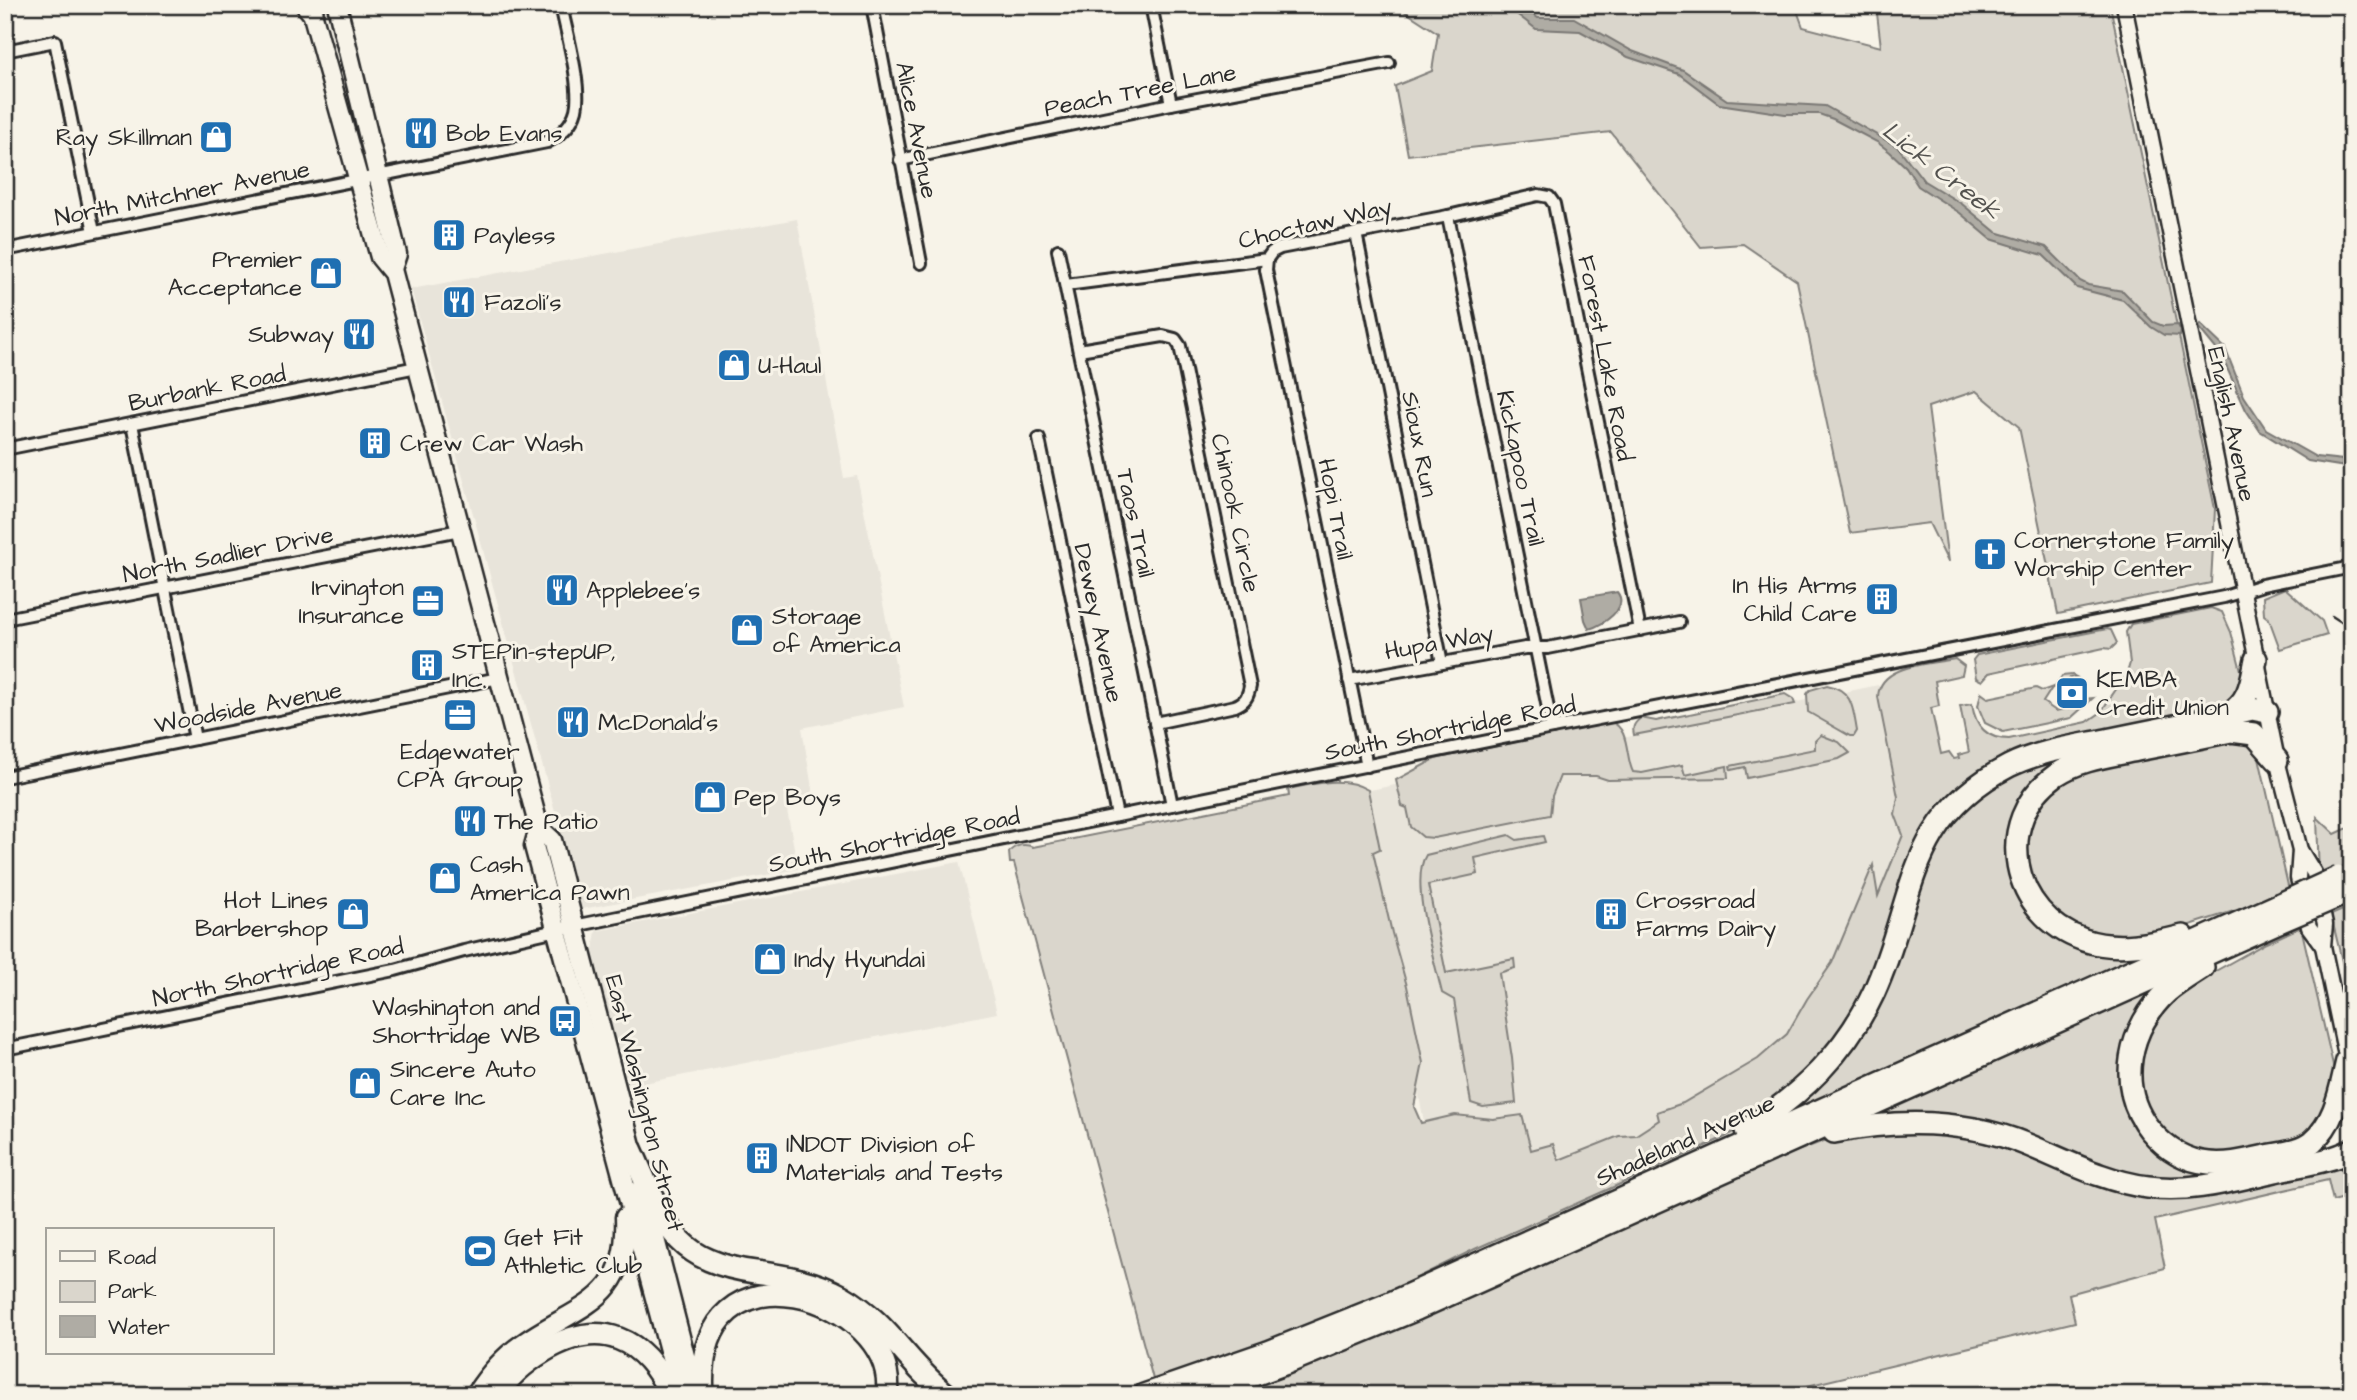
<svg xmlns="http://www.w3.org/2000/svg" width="2357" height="1400" font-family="'Architects Daughter',sans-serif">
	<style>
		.built { fill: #e8e4da }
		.green { fill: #dad6cc; stroke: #82807c; stroke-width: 2 }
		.water { fill: #afaca4; stroke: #7a7874; stroke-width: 2 }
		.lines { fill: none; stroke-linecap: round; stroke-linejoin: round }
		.minor-casing { stroke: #2b2b2b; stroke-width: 16 }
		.tertiary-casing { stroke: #2b2b2b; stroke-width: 19 }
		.primary-casing { stroke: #2b2b2b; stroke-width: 23 }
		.motorway-casing { stroke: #2b2b2b; stroke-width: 26 }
		.minor { stroke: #f7f3e8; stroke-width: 10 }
		.tertiary { stroke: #f7f3e8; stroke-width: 14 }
		.primary { stroke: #f7f3e8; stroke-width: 18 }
		.motorway { stroke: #f7f3e8; stroke-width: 21 }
		.rail { stroke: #2b2b2b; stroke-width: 2.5 }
		.motorway-bridge-casing { stroke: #2b2b2b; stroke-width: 26; stroke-linecap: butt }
		.motorway-bridge { stroke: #f7f3e8; stroke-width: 21 }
		.labels { text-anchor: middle; stroke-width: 6; stroke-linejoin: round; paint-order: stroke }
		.street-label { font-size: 24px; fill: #2b2b2b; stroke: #f7f3e8 }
		.poi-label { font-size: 24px; fill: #2b2b2b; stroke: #f7f3e8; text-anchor: start }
		.water-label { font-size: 26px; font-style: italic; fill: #53524f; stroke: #f7f3e8 }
	</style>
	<rect width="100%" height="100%" fill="#f7f3e8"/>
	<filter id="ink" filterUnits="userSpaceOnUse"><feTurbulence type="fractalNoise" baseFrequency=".0143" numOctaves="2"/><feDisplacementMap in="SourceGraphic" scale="14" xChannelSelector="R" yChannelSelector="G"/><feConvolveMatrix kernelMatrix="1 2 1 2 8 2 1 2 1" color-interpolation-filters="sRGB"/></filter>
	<g filter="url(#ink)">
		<g class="built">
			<polygon points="797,219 844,478 857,476 904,707 802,728 814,800 786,805 798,869 582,909 411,289"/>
			<polygon points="1893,682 1921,823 1878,892 1830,1000 1778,1068 1469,1226 1425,1126 1356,793"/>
			<polygon points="959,862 997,1013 629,1086 592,956 596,931"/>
		</g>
		<g class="green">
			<polygon points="1395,5 1795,5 1803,27 1881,47 1876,5 2110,5 2215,509 2211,583 2058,614 2019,427 1976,391 1928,407 1948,562 1929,523 1850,533 1797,281 1743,244 1701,247 1611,132 1408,155 1395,86 1432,71 1438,33"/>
			<polygon points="2285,588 2322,621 2327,635 2280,649 2269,619 2264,615 2263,597"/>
			<path d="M2211,608L2222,612L2231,632L2243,678L2234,704L2127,728L1959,794L1847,1028L1764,1113L1725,1137L1475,1249L1374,1299L1319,1323L1154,1383L1014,863H1010L1009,852C1015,845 1025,843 1033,847L1289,796L1288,789C1314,784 1344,775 1368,790L1380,849L1373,852L1392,933L1407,986L1423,1063L1414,1107L1421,1123L1455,1115L1493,1119L1522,1115L1531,1150L1553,1144L1559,1160L1619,1136L1636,1135L1659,1120L1657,1112L1683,1103L1758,1059L1787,1034L1807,999L1832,963L1873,865L1878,896L1903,835L1895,814L1898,797L1878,697C1879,664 1931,664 1955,659L1964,666L1962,675L1935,681L1939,706L1931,708L1941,754L1949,752L1954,759L1959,758L1958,755L1969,752L1960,706L1972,704C1975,725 1986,739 2009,739L2087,722L2100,713L2127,673L2130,663L2126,632L2131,624Z"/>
			<polygon points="2107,629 2111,630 2117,643 2111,649 2104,648 1989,673 1982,681 1976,678 1973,660 1977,655"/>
			<polygon points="2072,675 2076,677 2070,678 2065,686 2052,688 2043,702 2056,711 2079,706 2084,699 2093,698 2071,718 2003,732 1985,723 1978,706 1981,693 1988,698 2036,688 2042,691 2056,686 2062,676"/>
			<path d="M1827,685C1853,690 1853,709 1857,731L1854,736H1850L1808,712L1807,694L1810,690Z"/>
			<path d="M1785,694L1793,699L1795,704L1634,735C1632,727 1634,723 1641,718L1656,721Z"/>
			<path d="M1611,722C1630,728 1625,757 1633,772L1642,773L1682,765L1685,775L1727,766L1728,778L1608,780L1596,776H1560L1552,796L1550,815L1434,838L1423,837L1411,827L1407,808L1402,806L1396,780L1435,759Z"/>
			<polygon points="1821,735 1839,742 1850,753 1839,759 1747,778 1745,767 1731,770 1730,766 1815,749 1815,741"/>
			<polygon points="2239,739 2250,743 2258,753 2289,890 2265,901 2184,927 2138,938 2080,932 2040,900 2024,850 2032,811 2071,772"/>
			<polygon points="2133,741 2023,802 2028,906 2134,951 2136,957 1781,1121 1836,1061 1946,822 2020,766"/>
			<polygon points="2317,817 2335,834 2352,826 2352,862 2319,878"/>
			<path d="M1509,835L1517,840L1543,836L1545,842L1475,858L1478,874L1428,885L1446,973L1514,959L1515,968L1499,973L1512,1058L1516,1103L1483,1107L1471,1103L1454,1000L1442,993C1435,962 1409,881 1426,855Z"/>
			<polygon points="2352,906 2352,1003 2331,915"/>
			<polygon points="2301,927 2333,1065 2334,1078 2328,1113 2303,1138 2235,1154 2187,1151 2150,1120 2138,1080 2144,1042 2155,1022 2172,1003 2212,973 2266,943"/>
			<polygon points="2167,983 2135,1025 2143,1131 2245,1169 2165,1184 2056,1153 1882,1119 1880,1113"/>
			<polygon points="1885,1129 1990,1140 2103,1185 2334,1165 2352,1176 2352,1196 2333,1201 2328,1180 2155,1220 2165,1268 2069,1294 2075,1322 1769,1395 1231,1395 1262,1385 1401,1327 1784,1156 1829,1139"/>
		</g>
		<g class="water">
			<polygon points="1505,5 1520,5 1538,18 1574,18 1632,51 1683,70 1727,100 1825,106 1898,147 1924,181 1962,204 1996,232 2046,247 2080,281 2088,285 2123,291 2153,322 2163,326 2178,325 2181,331 2180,336 2164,335 2151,327 2123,300 2077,288 2043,255 1991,239 1960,213 1918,186 1906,167 1890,152 1877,142 1833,119 1819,114 1785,114 1719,104 1679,74 1628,57 1580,31 1536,29"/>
			<polygon points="2200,324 2225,348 2244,396 2266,429 2316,457 2352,461 2352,468 2308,461 2260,431 2246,410 2221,355 2198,327"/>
			<path d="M1617,592C1630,608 1602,625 1589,629L1585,620L1581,598Z"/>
		</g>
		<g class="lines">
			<g class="minor-casing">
				<g id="minor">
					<polyline points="872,5 921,263"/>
					<polyline points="1151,5 1171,104"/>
					<polyline points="5,51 55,41 94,232"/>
					<polyline points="900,160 1171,104 1389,63"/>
					<polyline points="1448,216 1552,728"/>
					<polyline points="1356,233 1442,663"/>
					<path d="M5,250L547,142C561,135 572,125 576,110C582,86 566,31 561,5"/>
					<polyline points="1058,250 1172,805"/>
					<polyline points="1267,259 1266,270 1367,766"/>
					<polyline points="1066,285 1267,259 1272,252 1280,248 1448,216 1538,195 1549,197 1554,204 1640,630"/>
					<path d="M1079,350L1163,336L1175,339L1180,346L1250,686C1248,697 1245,702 1235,706L1155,723"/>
					<polyline points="132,424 195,739"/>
					<polyline points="1039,439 1117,816"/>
					<polyline points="5,449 417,367"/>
					<polyline points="5,619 460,530"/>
					<polyline points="1349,680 1525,648 1548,648 1679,622"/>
					<polyline points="5,777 499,678"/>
					<polyline points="5,1049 395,970 464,951 574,926 1552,728 2224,597 2262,585 2352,567"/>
				</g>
			</g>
			<g class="tertiary-casing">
				<g id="tertiary">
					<polyline points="2124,5 2277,760 2300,850 2314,873 2325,924 2323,946 2349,1070"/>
					<polyline points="2300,850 2298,878 2309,927 2323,946"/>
				</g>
			</g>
			<g class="primary-casing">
				<g id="primary">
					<polyline points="310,5 380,257 393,273 539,828 534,846 681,1395"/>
					<polyline points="337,5 397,254 392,269"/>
					<polyline points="539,828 552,840 635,1161"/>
					<polyline points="642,1188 695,1395"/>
					<path d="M475,1395C488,1375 503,1357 522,1344C579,1304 629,1302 625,1217"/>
				</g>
			</g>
			<g class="motorway-casing">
				<g id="motorway">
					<polyline points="307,5 312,11"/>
					<path d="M2228,714C2250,701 2251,682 2256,659"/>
					<path d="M2183,936C2152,944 2115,951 2084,940C2011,915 1991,821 2056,775C2080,759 2109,756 2137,750C2168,744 2199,738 2231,731L2254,734L2277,760"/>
					<path d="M2203,967C2191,975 2179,982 2168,991C2129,1026 2115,1087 2150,1130C2165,1148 2185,1161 2209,1163C2229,1165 2247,1160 2266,1156C2281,1153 2300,1152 2312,1142C2336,1121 2340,1090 2347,1061"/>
					<path d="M1746,1130C1801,1095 1846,1052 1874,992C1916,901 1904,820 2009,766C2037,752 2070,747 2101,741C2151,731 2202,721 2252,709L2267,712"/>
					<path d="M1834,1132C1899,1119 1965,1119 2028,1145C2067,1161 2106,1182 2148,1187C2192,1193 2233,1180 2275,1171C2299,1165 2330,1162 2352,1150"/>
					<path d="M631,1149C663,1219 669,1260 755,1272C785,1276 815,1281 842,1296C889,1323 906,1363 947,1395"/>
					<path d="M497,1395C508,1377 526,1362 544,1351C601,1317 644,1338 671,1395"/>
					<path d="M703,1395C691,1228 901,1298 887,1395"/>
					<polyline points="1144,1395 1268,1352 1388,1304 2278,905"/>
					<polyline points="1199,1395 1284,1364 1417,1309 2281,921"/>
				</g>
			</g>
			<use href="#minor" class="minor"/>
			<use href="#tertiary" class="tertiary"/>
			<use href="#primary" class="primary"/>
			<use href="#motorway" class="motorway"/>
			<polyline class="rail" points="2332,616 2352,629"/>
			<g class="motorway-bridge-casing">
				<g id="motorway-bridge">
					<polyline points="2278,905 2339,877"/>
					<polyline points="2281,921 2344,894"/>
				</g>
			</g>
			<use href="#motorway-bridge" class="motorway-bridge"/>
		</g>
	</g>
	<defs>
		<g id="restaurant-square" transform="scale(1.75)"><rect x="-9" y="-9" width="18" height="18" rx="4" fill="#1f6fb2" stroke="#f7f3e8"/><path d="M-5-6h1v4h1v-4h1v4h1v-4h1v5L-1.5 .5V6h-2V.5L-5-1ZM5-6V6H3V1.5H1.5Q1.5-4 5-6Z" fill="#fff"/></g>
		<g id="shop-square" transform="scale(1.75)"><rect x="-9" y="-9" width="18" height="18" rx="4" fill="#1f6fb2" stroke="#f7f3e8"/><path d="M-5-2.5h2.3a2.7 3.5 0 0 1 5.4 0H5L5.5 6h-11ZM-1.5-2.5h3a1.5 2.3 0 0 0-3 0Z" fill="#fff"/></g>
		<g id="building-square" transform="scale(1.75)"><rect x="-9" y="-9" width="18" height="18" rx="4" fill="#1f6fb2" stroke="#f7f3e8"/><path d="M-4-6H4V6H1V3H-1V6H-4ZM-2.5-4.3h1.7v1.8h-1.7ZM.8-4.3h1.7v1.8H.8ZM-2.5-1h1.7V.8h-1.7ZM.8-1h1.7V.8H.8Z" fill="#fff"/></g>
		<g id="church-square" transform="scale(1.75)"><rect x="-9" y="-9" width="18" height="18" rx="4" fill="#1f6fb2" stroke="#f7f3e8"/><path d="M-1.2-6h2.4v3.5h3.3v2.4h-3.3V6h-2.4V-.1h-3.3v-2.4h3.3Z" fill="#fff"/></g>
		<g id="office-square" transform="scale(1.75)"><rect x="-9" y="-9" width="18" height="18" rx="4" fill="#1f6fb2" stroke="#f7f3e8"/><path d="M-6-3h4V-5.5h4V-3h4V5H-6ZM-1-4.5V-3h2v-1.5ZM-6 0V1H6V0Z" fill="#fff"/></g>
		<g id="bank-square" transform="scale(1.75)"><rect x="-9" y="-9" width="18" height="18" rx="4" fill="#1f6fb2" stroke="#f7f3e8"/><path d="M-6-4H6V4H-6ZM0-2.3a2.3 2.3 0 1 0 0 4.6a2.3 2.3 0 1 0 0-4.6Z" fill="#fff"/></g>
		<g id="bus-square" transform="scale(1.75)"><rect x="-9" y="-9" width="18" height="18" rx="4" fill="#1f6fb2" stroke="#f7f3e8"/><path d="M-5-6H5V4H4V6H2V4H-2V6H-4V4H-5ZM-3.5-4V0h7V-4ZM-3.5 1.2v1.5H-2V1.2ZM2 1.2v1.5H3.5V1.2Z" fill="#fff"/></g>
		<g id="stadium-square" transform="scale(1.75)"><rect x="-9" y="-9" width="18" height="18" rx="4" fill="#1f6fb2" stroke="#f7f3e8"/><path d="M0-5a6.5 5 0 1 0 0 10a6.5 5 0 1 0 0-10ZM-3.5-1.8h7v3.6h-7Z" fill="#fff"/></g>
	</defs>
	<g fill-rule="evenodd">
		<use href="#restaurant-square" x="421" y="133"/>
		<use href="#shop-square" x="216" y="137"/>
		<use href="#building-square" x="449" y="235"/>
		<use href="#shop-square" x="326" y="273"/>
		<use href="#restaurant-square" x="459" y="302"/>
		<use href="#restaurant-square" x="359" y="334"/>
		<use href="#shop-square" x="734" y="365"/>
		<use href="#building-square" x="375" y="443"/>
		<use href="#church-square" x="1990" y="554"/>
		<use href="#restaurant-square" x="562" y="590"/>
		<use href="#building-square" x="1882" y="599"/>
		<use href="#office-square" x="428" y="601"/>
		<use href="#shop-square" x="747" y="630"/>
		<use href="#building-square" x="427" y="665"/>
		<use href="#bank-square" x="2072" y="693"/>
		<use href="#office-square" x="460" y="715"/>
		<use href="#restaurant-square" x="573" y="722"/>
		<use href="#shop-square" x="710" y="797"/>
		<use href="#restaurant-square" x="470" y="821"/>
		<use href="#shop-square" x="445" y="878"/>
		<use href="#shop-square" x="353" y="914"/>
		<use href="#building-square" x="1611" y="914"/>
		<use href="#shop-square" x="770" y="959"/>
		<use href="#bus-square" x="565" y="1021"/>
		<use href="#shop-square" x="365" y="1083"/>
		<use href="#building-square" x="762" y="1158"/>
		<use href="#stadium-square" x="480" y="1251"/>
	</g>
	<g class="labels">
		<g class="street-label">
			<text transform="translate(1140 90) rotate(-11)" y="8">Peach Tree Lane</text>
			<text transform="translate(917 130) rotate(79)" y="8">Alice Avenue</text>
			<text transform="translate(182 193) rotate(-11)" y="8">North Mitchner Avenue</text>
			<text transform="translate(1315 223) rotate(-13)" y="8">Choctaw Way</text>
			<text transform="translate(1606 358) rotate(79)" y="8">Forest Lake Road</text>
			<text transform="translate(207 388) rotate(-11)" y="8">Burbank Road</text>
			<text transform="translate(2232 424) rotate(78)" y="8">English Avenue</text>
			<text transform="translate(1420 444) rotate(79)" y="8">Sioux Run</text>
			<text transform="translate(1521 468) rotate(78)" y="8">Kickapoo Trail</text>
			<text transform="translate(1336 509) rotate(79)" y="8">Hopi Trail</text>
			<text transform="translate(1236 513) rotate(78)" y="8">Chinook Circle</text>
			<text transform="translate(1136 523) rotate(78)" y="8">Taos Trail</text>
			<text transform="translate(228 554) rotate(-11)" y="8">North Sadlier Drive</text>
			<text transform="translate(1099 623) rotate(78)" y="8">Dewey Avenue</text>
			<text transform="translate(1439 642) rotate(-10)" y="8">Hupa Way</text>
			<text transform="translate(248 707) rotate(-11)" y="8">Woodside Avenue</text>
			<text transform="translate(1450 728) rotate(-11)" y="8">South Shortridge Road</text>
			<text transform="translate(894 840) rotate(-11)" y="8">South Shortridge Road</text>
			<text transform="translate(278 972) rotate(-12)" y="8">North Shortridge Road</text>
			<text transform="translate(645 1103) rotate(76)" y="8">East Washington Street</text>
			<text transform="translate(1685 1140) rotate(-24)" y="8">Shadeland Avenue</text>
		</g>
		<g class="poi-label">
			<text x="446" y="141">Bob Evans</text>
			<text x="192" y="145" text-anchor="end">Ray Skillman</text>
			<text x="474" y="243">Payless</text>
			<text x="302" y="267" text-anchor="end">Premier<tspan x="302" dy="28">Acceptance</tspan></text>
			<text x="484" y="310">Fazoli's</text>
			<text x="334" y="342" text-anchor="end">Subway</text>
			<text x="758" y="373">U-Haul</text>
			<text x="400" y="451">Crew Car Wash</text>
			<text x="2014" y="548">Cornerstone Family<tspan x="2014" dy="28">Worship Center</tspan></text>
			<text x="1857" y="593" text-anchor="end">In His Arms<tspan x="1857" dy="28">Child Care</tspan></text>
			<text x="404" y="595" text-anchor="end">Irvington<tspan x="404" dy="28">Insurance</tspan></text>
			<text x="586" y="598">Applebee's</text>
			<text x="772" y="624">Storage<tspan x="772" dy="28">of America</tspan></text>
			<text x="452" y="659">STEPin-stepUP,<tspan x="452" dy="28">Inc.</tspan></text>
			<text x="2096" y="687">KEMBA<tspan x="2096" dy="28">Credit Union</tspan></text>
			<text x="598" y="730">McDonald's</text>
			<text x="460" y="759" text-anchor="middle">Edgewater<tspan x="460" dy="28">CPA Group</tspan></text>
			<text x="734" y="805">Pep Boys</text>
			<text x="494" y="829">The Patio</text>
			<text x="470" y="872">Cash<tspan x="470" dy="28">America Pawn</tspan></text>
			<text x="328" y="908" text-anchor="end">Hot Lines<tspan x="328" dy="28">Barbershop</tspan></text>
			<text x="1636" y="908">Crossroad<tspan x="1636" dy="28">Farms Dairy</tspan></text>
			<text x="794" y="967">Indy Hyundai</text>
			<text x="540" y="1015" text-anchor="end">Washington and<tspan x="540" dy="28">Shortridge WB</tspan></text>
			<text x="390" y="1077">Sincere Auto<tspan x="390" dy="28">Care Inc</tspan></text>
			<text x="786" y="1152">INDOT Division of<tspan x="786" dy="28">Materials and Tests</tspan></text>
			<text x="504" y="1245">Get Fit<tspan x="504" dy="28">Athletic Club</tspan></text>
		</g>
		<g class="water-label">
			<text transform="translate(1942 170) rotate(38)" y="9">Lick Creek</text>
		</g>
	</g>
	<rect width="2357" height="1400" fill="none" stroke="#f7f3e8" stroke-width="28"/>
	<rect x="14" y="14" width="2329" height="1372" fill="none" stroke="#2b2b2b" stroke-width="2.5" filter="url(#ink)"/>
	<rect x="46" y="1228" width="228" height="126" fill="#f7f3e8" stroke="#a5a39c" stroke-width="2"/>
	<rect x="60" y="1251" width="35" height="10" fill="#f7f3e8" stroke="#a5a39c" stroke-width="2"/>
	<text x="108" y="1264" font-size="21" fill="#2b2b2b">Road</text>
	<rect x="60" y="1281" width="35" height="21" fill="#dad6cc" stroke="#a5a39c" stroke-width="2"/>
	<text x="108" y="1298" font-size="21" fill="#2b2b2b">Park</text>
	<rect x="60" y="1316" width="35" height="21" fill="#afaca4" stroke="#a5a39c" stroke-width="2"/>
	<text x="108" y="1334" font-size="21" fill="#2b2b2b">Water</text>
</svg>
